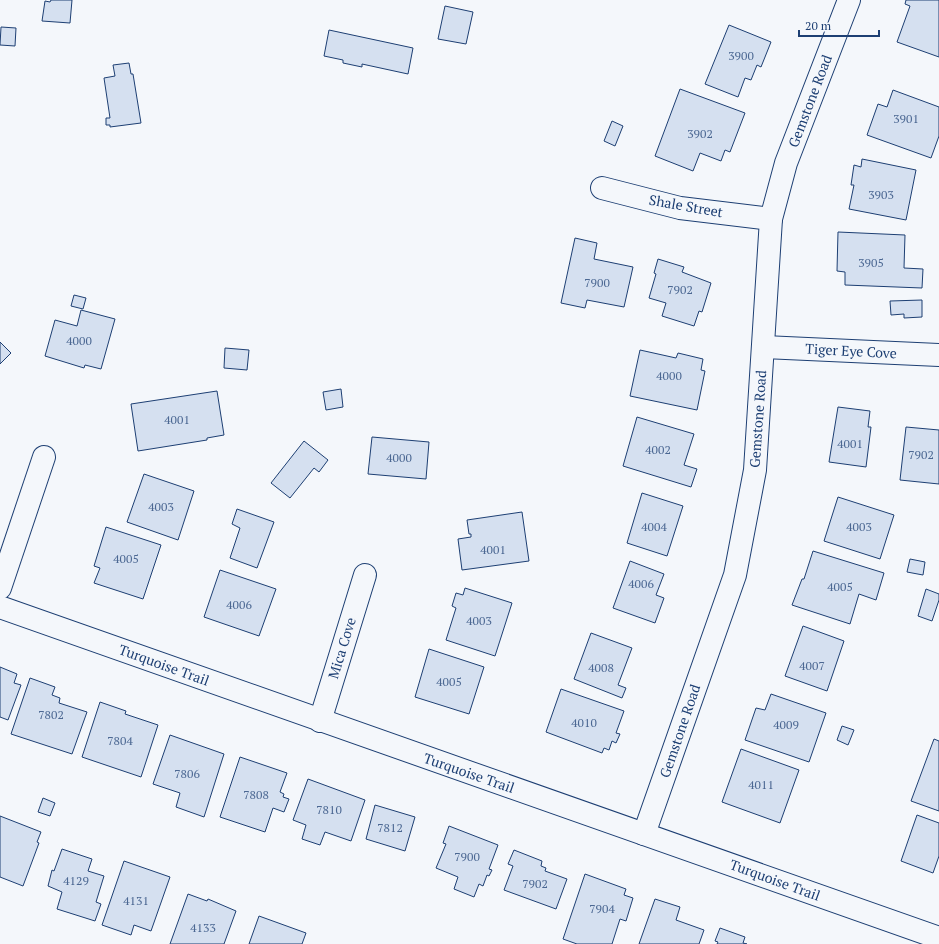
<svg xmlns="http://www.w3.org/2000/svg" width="939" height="944" font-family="'PT Serif',serif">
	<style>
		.building { fill: #d5e0f0; stroke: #1d3f73 }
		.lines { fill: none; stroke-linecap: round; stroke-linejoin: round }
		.street-casing { stroke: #1d3f73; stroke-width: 24 }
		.street { stroke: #f4f7fb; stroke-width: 22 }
		.labels { text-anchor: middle; stroke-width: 3; stroke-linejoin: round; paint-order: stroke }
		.number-label { font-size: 12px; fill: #4b6792 }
		.street-label { font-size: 14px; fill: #1d3f73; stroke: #f4f7fb }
	</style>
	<rect width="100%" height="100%" fill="#f4f7fb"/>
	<g class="building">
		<polygon points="51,0 72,0 70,23 42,21 45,1 50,2"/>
		<polygon points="906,0 939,0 939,57 897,42 910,6 905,4"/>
		<polygon points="445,6 473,12 466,44 438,39"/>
		<polygon points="729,25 771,42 761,67 757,65 751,80 745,78 738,97 705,84"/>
		<polygon points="1,27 16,28 15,46 0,45"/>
		<polygon points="329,30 413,48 408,74 362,64 362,67 343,63 343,60 324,56"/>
		<polygon points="129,63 131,74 133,74 141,123 110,127 110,125 106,125 106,118 110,118 104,78 115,76 113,65"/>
		<polygon points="680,89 745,113 730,152 725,150 721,161 700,153 693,171 655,156"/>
		<polygon points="893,90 939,107 939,136 931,158 867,135 878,104 887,107"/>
		<polygon points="612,121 623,126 615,146 604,141"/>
		<polygon points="862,159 916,170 906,220 849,209 854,185 851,185 854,165 861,167"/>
		<polygon points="838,232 905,235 904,268 923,269 922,288 845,285 845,272 837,271"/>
		<polygon points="575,238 597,243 594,259 633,267 624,307 587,300 585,308 561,303"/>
		<polygon points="658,259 684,267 682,272 711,283 702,312 699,311 694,326 662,316 666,303 649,298 656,274 654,273"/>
		<polygon points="74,295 86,298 83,309 71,306"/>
		<polygon points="922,300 922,317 904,318 904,314 891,315 890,301"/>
		<polygon points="81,310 115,319 101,369 85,365 84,368 45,356 55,320 77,326"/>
		<polygon points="0,342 11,353 0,364"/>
		<polygon points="225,348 249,350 247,370 224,368"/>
		<polygon points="640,350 676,358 678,353 703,359 701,370 705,371 697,410 630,396"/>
		<polygon points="341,389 343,407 326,410 323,392"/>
		<polygon points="217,391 224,435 207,438 207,440 138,451 131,404"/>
		<polygon points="838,407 870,411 868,427 871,427 866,467 829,462"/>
		<polygon points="637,417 694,434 684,465 697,469 691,487 623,466"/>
		<polygon points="906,427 939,430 939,484 900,480"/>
		<polygon points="372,437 429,442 426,479 368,474"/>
		<polygon points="304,441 328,460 319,472 314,468 290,498 271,483"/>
		<polygon points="144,474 194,491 178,540 127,522"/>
		<polygon points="642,493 683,506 667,556 627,543"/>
		<polygon points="838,497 894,515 880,559 824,541"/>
		<polygon points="237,509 274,522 257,568 230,558 240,528 232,524"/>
		<polygon points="522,512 529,561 462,570 458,539 471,537 471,534 469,534 467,520"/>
		<polygon points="106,527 161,545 143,599 94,583 100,568 94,566"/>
		<polygon points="813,551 884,573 876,600 859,594 850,624 792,605 802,579 804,579"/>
		<polygon points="910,559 925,562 923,575 907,572"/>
		<polygon points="630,561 664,574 656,595 664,598 655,623 613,608"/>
		<polygon points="220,570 276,589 259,636 204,617"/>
		<polygon points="465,588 512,603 495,656 446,640 456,608 452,606 456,593 463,595"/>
		<polygon points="926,589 939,594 939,600 932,621 918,616"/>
		<polygon points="803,626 844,641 827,691 785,676"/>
		<polygon points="591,633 632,648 618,685 626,688 622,698 574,679"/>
		<polygon points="429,649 484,667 469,714 415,697"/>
		<polygon points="0,667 17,674 14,683 21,685 8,720 0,717"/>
		<polygon points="30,678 55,687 52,695 60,698 59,703 87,712 72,754 11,734"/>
		<polygon points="561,689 624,711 616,733 620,734 616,743 612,741 609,750 604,748 602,753 546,732"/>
		<polygon points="771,694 826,713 809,762 745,740 756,708 765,710"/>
		<polygon points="100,702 126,711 125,714 158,725 141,777 82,757"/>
		<polygon points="842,726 854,730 848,745 837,740"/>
		<polygon points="170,735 224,754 204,817 176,807 180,793 153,784"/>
		<polygon points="934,739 939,741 939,811 911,801"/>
		<polygon points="741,749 799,770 780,823 722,802"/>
		<polygon points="240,757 287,773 280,792 284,794 283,797 289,799 284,812 273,808 265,832 220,817"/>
		<polygon points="308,779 365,800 351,841 325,832 320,845 302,839 306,825 293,820"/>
		<polygon points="43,798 55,803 50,816 38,812"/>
		<polygon points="375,805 415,817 405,851 366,839"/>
		<polygon points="917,815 939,823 939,856 933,873 901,861"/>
		<polygon points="0,816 41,832 37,842 39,843 23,886 0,877"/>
		<polygon points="449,826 498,845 489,869 492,870 489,876 487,875 483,886 479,884 474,897 454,889 458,877 436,868 446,844 443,843"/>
		<polygon points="62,849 92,859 88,871 104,876 96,902 101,904 95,921 57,909 62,892 48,886 52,870 54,871"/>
		<polygon points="514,850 542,861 541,866 546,868 545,871 567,879 556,909 504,890 513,866 508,864"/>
		<polygon points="124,861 170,877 151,931 134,925 131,935 102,925"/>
		<polygon points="585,874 626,889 624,895 633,898 626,921 620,919 612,944 577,944 563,939"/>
		<polygon points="188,894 207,901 208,899 236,911 224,944 170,944"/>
		<polygon points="655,899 680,907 676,920 704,930 699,944 639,944"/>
		<polygon points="259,916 306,933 302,944 249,944"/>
		<polygon points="720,928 745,937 743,943 747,944 717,944 718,942 715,941"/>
	</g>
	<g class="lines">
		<g class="street-casing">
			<g id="street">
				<polyline points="602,188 680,208 771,219"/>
				<polyline points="764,347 939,355"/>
				<polyline points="0,588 44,457"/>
				<polyline points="0,607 939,938"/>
				<polyline points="320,721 365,575"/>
				<polyline points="644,834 735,575 755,470 771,219 786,163 849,0"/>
			</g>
		</g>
		<use href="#street" class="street"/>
	</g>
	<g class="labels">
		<g class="number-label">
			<text x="741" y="60">3900</text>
			<text x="906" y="123">3901</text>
			<text x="700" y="138">3902</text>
			<text x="881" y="199">3903</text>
			<text x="871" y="267">3905</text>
			<text x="597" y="287">7900</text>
			<text x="680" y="294">7902</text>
			<text x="79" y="345">4000</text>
			<text x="669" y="380">4000</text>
			<text x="177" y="424">4001</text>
			<text x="850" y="448">4001</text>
			<text x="658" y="454">4002</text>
			<text x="921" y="459">7902</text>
			<text x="399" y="462">4000</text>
			<text x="161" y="511">4003</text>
			<text x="654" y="531">4004</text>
			<text x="859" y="531">4003</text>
			<text x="493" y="554">4001</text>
			<text x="126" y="563">4005</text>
			<text x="641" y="588">4006</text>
			<text x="840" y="591">4005</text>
			<text x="239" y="609">4006</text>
			<text x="479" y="625">4003</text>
			<text x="812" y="670">4007</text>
			<text x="601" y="672">4008</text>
			<text x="449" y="686">4005</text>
			<text x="51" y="719">7802</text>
			<text x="584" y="727">4010</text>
			<text x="786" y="729">4009</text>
			<text x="120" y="745">7804</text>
			<text x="187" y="778">7806</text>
			<text x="761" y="789">4011</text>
			<text x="256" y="799">7808</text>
			<text x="329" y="814">7810</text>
			<text x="390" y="832">7812</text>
			<text x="467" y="861">7900</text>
			<text x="76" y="885">4129</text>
			<text x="535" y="888">7902</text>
			<text x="136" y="905">4131</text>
			<text x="602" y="913">7904</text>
			<text x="203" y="932">4133</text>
		</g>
		<g class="street-label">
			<text transform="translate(810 101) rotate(-69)" y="5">Gemstone Road</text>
			<text transform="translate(686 206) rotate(10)" y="5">Shale Street</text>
			<text transform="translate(851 351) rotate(3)" y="5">Tiger Eye Cove</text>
			<text transform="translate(758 419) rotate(-86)" y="5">Gemstone Road</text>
			<text transform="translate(342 648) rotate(-73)" y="5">Mica Cove</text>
			<text transform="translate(164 665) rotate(20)" y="5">Turquoise Trail</text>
			<text transform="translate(680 731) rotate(-71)" y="5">Gemstone Road</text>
			<text transform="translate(469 773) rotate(19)" y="5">Turquoise Trail</text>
			<text transform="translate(775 880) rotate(20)" y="5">Turquoise Trail</text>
		</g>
	</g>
	<path d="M799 30v6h80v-6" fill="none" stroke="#1d3f73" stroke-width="2"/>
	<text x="805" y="30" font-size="12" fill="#1d3f73" stroke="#f4f7fb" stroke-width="3" paint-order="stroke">20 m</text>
</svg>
